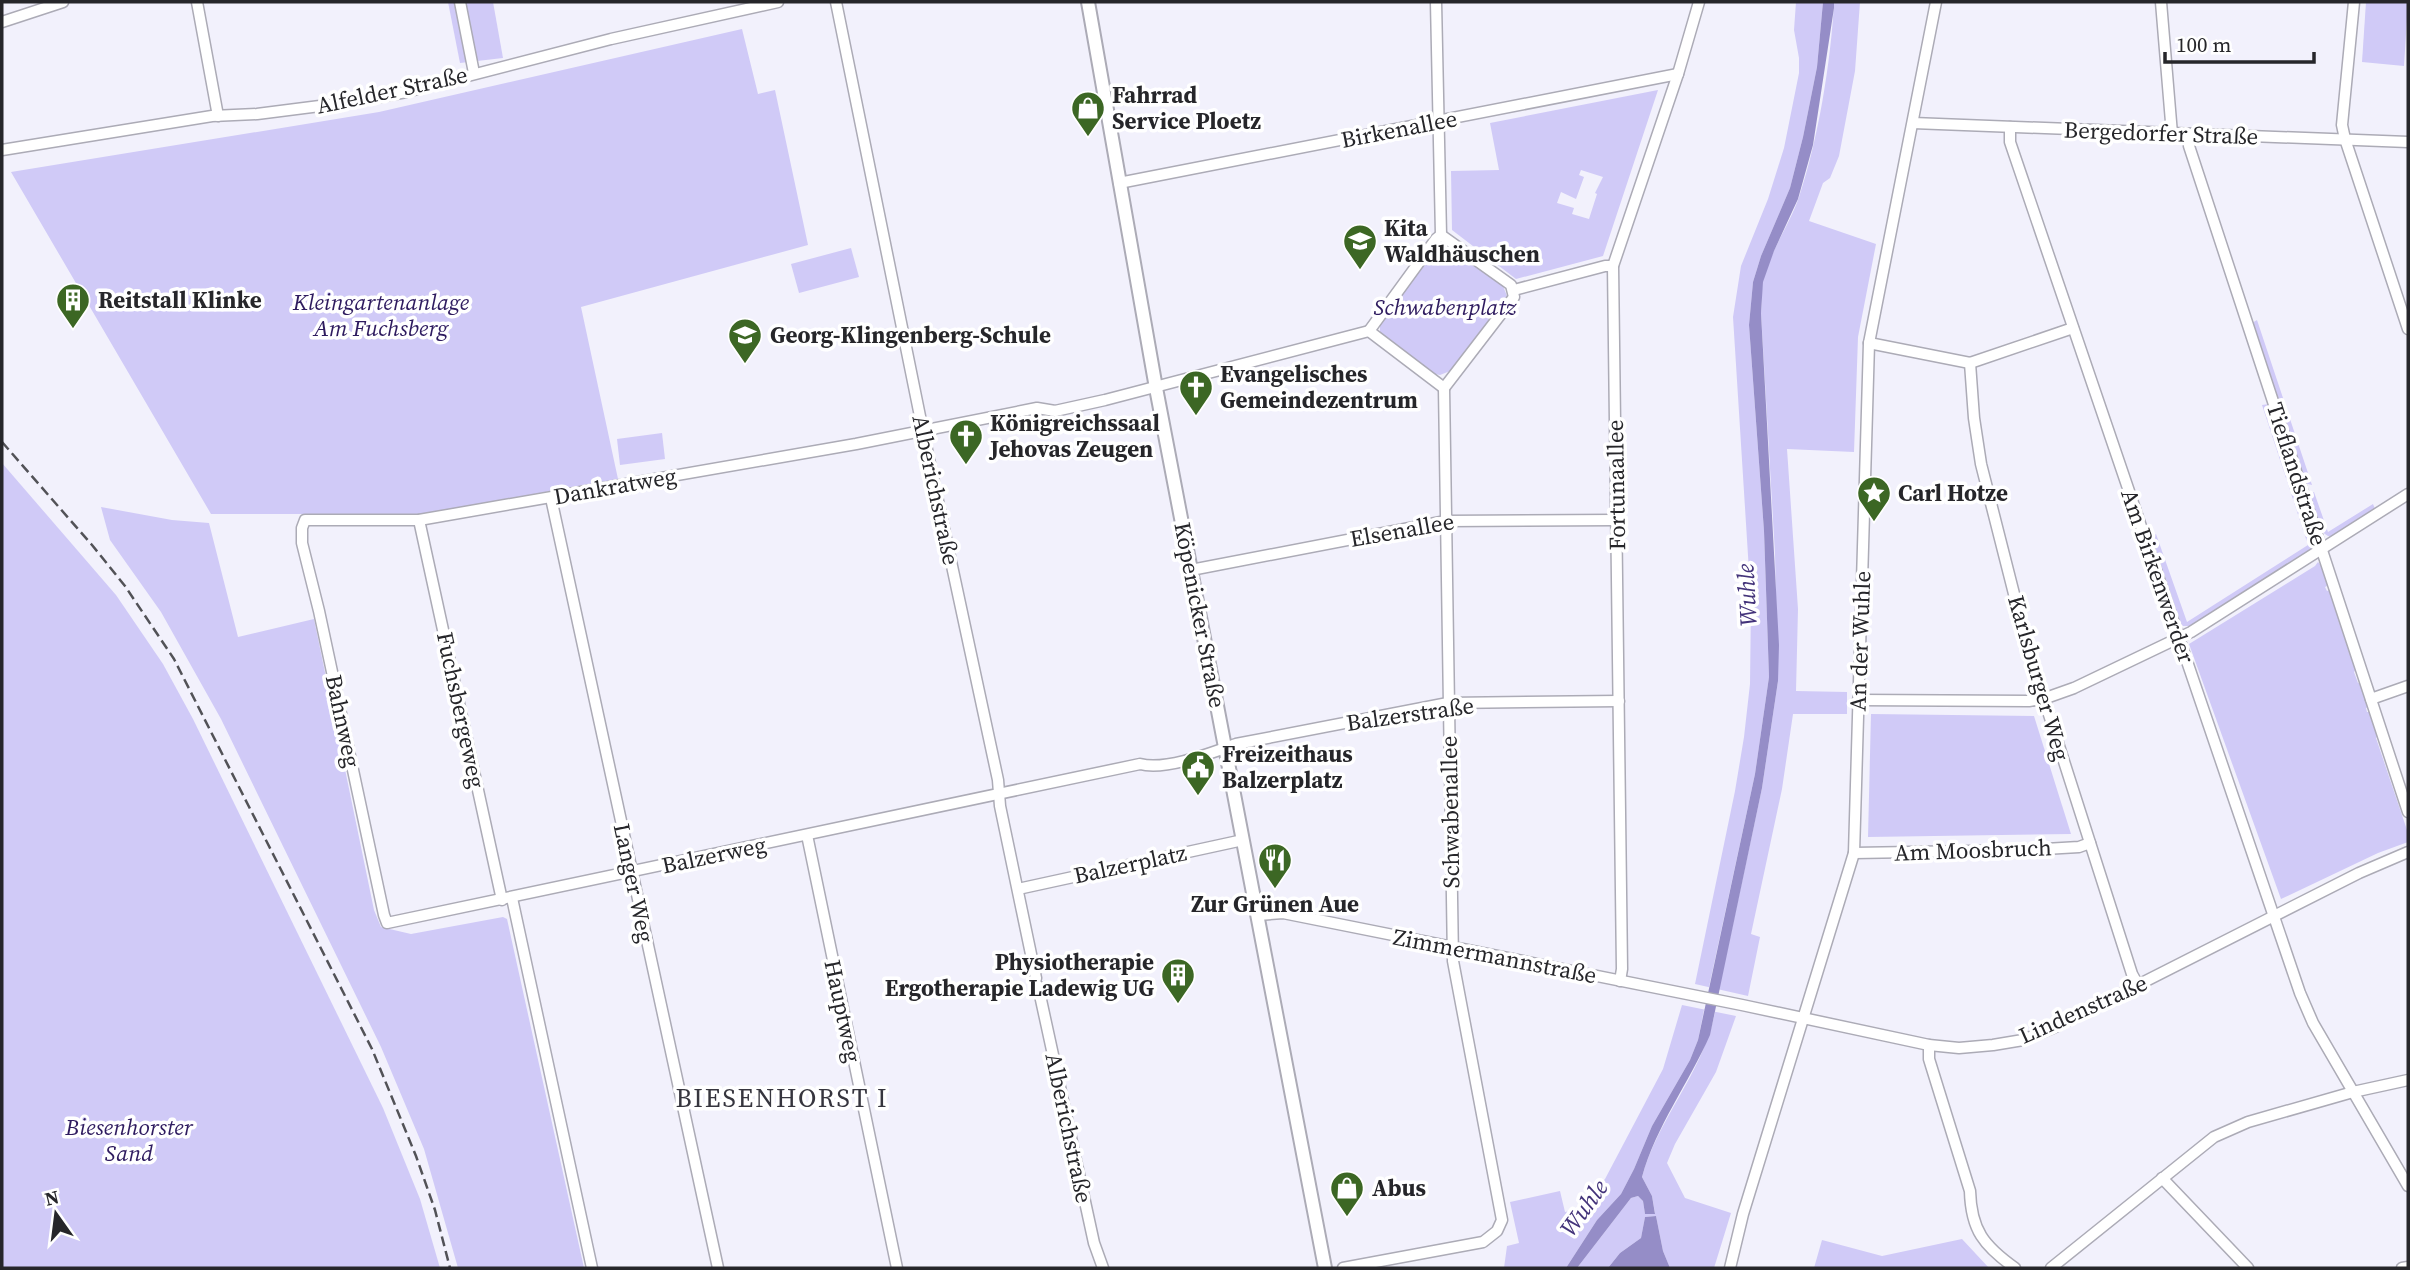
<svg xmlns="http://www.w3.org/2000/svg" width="2410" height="1270" font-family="'Source Serif 4',serif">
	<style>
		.green { fill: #d0caf7; fill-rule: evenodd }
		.water { fill: #958dc7 }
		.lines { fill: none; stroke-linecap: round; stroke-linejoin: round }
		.minor-casing { stroke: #acabb6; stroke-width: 13 }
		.major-casing { stroke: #acabb6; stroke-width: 16 }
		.minor { stroke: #fff; stroke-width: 10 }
		.major { stroke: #fff; stroke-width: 12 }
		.rail { stroke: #525257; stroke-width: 2.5; stroke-dasharray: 10 5; stroke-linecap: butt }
		.labels { text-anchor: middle; stroke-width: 7; stroke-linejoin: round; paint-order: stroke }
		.street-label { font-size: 23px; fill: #26262a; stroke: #fff }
		.poi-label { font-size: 23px; font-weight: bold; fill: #26262a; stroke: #fff; text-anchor: start }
		.park-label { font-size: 23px; font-style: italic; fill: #2e1b5f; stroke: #fff }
		.water-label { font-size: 24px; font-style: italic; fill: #43337a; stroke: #fff }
		.quarter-label { font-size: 26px; letter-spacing: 2px; fill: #36353e; stroke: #fff }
	</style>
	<rect width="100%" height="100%" fill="#f2f1fc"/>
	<g class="green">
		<polygon points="448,2 493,2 503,58 460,63"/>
		<path d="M1796,2H1823L1817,67L1803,137L1790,188L1761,256L1753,282L1749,325L1764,531L1769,677L1755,774L1709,987L1719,989L1762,788L1778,681L1775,554L1761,313C1762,303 1761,291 1763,281C1770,251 1789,226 1799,197C1818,140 1831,62 1834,2H1860L1855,71L1839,156L1830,178L1823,183L1809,221L1876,244L1858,337L1854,452L1787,449L1798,609L1796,691L1847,692V714H1793L1782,789L1751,934L1760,937L1748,996L1695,984L1735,791L1744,737L1750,684L1751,603L1733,317L1741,266L1768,199L1784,148L1799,73V58L1794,30Z"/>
		<polygon points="2366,2 2408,2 2404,66 2362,62"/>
		<polygon points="742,29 758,94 775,90 808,245 581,307 618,479 423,514 211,514 11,172 379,112"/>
		<path d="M1658,90L1603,256L1516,279L1452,230L1451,171L1499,170L1490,123ZM1581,170L1603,177L1595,193L1597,194L1589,219L1572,214L1574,208L1557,203L1561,192L1576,199L1584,177L1579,175Z"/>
		<polygon points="1447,243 1503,286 1507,296 1450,371 1440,375 1435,374 1380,332 1380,321 1439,245"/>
		<polygon points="851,248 859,277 799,293 791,264"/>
		<polygon points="2257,320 2312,485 2304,483 2252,323"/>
		<polygon points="2269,404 2315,544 2312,550 2192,626 2183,626 2179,622 2150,539 2156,534 2187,622 2308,545 2262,405"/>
		<polygon points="662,433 665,459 620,465 617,439"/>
		<polygon points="2,463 116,595 163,664 193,719 383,1108 420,1199 440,1268 2,1268"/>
		<path d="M2314,492L2328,532L2373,504L2375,509L2332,537C2315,534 2313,509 2308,495Z"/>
		<polygon points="101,507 172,520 209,523 238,637 314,619 374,910 381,927 411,934 503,917 507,919 584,1268 458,1268 424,1149 381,1047 221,719 161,612 110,540"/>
		<polygon points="2318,562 2323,567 2329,585 2325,587 2327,591 2330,590 2356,670 2354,672 2358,683 2361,683 2369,707 2366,708 2367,712 2370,712 2378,736 2376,738 2408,833 2408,842 2378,853 2281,899 2189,644 2315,566"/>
		<polygon points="1871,714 2034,716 2071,834 1868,837"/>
		<path d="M1682,1005L1736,1016L1716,1072L1675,1144L1667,1163L1685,1198L1731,1213L1714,1268H1670L1663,1251L1656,1216L1645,1217L1641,1238L1620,1253L1608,1268H1577L1631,1198L1638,1196L1643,1201L1645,1214L1655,1213L1652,1196L1642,1177C1658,1118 1703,1073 1715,1012L1704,1010L1698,1040L1690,1060L1652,1126L1634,1169L1621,1194L1597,1220L1566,1268H1504L1507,1246L1519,1243L1510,1202L1560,1191L1565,1212L1575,1210L1605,1179L1663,1069Z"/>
		<polygon points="1962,1239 1989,1268 1814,1268 1822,1240 1882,1256"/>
	</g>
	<g class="water">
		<path d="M1823,2H1834V8L1813,145L1798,199L1774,251L1763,282L1761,313L1779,645L1778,681L1762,788L1710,1035C1689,1083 1656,1126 1642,1177L1652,1196L1655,1214H1645L1643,1201L1638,1196L1631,1198L1577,1268H1566L1597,1220L1621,1194L1634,1169L1652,1126L1690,1060L1698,1040L1755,774L1769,677L1764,531L1749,325L1753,282L1761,256L1790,188L1803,137L1817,67Z"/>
		<polygon points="1656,1216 1663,1251 1670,1268 1608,1268 1620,1253 1641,1238 1645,1217"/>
	</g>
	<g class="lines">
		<g class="minor-casing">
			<g id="minor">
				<polyline points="197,2 218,116"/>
				<polyline points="460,2 474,73"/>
				<polyline points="836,2 923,431 998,780 1000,806 1036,978"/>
				<polyline points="1436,2 1441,235"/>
				<polyline points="2161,2 2172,134"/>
				<polyline points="2354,2 2342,125 2345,139 2408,329"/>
				<polyline points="2,22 63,2"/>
				<polyline points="1913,123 2408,142"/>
				<polyline points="2010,127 2010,142 2300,993 2313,1023 2408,1186"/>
				<polyline points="2189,134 2189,146 2408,812"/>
				<polyline points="2,150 212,116 257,114 359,101 406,92 611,39 778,2"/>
				<polyline points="1119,183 1678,74"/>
				<polygon points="1441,235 1511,285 1514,297 1444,388 1369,331 1436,239"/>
				<polyline points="1514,290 1605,266 1613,266"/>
				<path d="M1369,331L1105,400L1055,411L1037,408L856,444L419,520H305L302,528V543L319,611L384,915L387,923L1140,764C1165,771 1211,753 1236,744L1448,703L1619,701"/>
				<polyline points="1869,343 1970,363 2073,328"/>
				<polyline points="1970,363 1974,418 1981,464 2028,649 2132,974 2138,985"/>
				<polyline points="551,498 718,1268"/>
				<polyline points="419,520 502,900"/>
				<polyline points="1191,570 1446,521 1617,520"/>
				<polyline points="2371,699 2408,686"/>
				<polyline points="1858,700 2029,701 2043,699 2074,688 2191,632 2408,494"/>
				<polyline points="807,835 897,1268"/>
				<polyline points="1854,853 2027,850 2079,847 2090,843"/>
				<polyline points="1018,889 1243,840"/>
				<polyline points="512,898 592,1268"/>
				<polyline points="1258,915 1283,913 1742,1005 1929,1045 1959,1048 1993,1045 2023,1040 2053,1028 2359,873 2408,852"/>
				<polyline points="1620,981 1622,969 1613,266 1678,74 1699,2"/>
				<polyline points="1038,986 1094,1243 1103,1268"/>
				<path d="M1929,1045V1059L1970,1191C1971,1230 1984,1246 2015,1268"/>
				<polyline points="2162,1178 2248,1268"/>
				<polyline points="1343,1268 1483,1242 1497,1231 1502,1220 1453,961 1444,388"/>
				<polyline points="1730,1268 1743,1214 1854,853 1869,343 1936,2"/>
				<polyline points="2051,1268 2214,1137 2248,1122 2353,1092 2408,1080"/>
				<polyline points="2402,1268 2408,1267"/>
			</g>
		</g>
		<g class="major-casing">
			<polyline id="major" points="1088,2 1156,388 1325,1268"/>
		</g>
		<use href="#minor" class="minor"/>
		<use href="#major" class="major"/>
		<polyline class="rail" points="2,442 92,545 125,586 174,659 372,1049 416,1156 435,1210 450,1268"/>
	</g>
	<defs>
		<g id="shop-pin" transform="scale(1.75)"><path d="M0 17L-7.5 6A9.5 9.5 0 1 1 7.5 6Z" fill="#3c6724" stroke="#fff"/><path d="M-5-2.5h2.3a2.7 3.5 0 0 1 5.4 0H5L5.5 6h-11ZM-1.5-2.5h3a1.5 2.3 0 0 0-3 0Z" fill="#fff"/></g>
		<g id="school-pin" transform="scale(1.75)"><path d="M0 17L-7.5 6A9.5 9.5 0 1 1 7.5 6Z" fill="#3c6724" stroke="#fff"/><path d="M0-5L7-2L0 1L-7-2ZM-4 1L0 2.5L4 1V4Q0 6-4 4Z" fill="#fff"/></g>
		<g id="building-pin" transform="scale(1.75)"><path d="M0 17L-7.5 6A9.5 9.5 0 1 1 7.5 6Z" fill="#3c6724" stroke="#fff"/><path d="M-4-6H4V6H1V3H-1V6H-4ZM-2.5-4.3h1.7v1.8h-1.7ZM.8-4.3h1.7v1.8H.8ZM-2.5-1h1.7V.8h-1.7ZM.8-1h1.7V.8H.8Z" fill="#fff"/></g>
		<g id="church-pin" transform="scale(1.75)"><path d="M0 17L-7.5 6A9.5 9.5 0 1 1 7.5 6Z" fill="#3c6724" stroke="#fff"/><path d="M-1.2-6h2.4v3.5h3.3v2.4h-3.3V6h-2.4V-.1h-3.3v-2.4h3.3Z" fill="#fff"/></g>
		<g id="sight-pin" transform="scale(1.75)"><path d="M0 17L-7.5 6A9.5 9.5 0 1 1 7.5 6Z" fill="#3c6724" stroke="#fff"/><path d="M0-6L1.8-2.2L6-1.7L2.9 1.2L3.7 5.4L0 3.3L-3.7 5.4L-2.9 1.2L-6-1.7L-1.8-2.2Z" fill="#fff"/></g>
		<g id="civic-pin" transform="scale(1.75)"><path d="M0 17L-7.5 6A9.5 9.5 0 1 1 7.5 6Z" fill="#3c6724" stroke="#fff"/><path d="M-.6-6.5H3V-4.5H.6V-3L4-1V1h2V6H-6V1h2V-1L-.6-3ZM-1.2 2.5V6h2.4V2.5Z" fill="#fff"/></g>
		<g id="restaurant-pin" transform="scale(1.75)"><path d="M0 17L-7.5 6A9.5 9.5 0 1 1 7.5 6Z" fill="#3c6724" stroke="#fff"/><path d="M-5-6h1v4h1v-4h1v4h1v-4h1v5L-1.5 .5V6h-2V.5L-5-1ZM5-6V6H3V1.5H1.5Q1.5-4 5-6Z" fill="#fff"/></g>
	</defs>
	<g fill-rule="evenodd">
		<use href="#shop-pin" x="1088" y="108"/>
		<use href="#school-pin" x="1360" y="241"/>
		<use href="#building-pin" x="73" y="300"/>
		<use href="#school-pin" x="745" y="335"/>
		<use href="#church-pin" x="1196" y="387"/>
		<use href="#church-pin" x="966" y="436"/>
		<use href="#sight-pin" x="1874" y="493"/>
		<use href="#civic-pin" x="1198" y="767"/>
		<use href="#restaurant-pin" x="1275" y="860"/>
		<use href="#building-pin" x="1178" y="975"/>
		<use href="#shop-pin" x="1347" y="1188"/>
	</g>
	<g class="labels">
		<g class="street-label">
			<text transform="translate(392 90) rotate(-12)" y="8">Alfelder Straße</text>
			<text transform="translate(1399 129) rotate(-11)" y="8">Birkenallee</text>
			<text transform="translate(2161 133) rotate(2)" y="8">Bergedorfer Straße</text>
			<text transform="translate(2297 474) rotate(72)" y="8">Tieflandstraße</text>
			<text transform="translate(1616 485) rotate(-91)" y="8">Fortunaallee</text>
			<text transform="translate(615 486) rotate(-10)" y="8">Dankratweg</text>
			<text transform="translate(936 490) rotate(78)" y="8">Alberichstraße</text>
			<text transform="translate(1402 530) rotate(-10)" y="8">Elsenallee</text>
			<text transform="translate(2158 576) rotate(71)" y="8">Am Birkenwerder</text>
			<text transform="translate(1200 615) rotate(79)" y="8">Köpenicker Straße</text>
			<text transform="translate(1860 641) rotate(-88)" y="8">An der Wuhle</text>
			<text transform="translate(2039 678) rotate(74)" y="8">Karlsburger Weg</text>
			<text transform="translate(461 710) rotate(78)" y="8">Fuchsbergeweg</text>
			<text transform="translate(1410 714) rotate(-8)" y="8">Balzerstraße</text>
			<text transform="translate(343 721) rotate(78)" y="8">Bahnweg</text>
			<text transform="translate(1450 812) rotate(-91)" y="8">Schwabenallee</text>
			<text transform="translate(1973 850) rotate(-2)" y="8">Am Moosbruch</text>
			<text transform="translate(714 855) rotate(-12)" y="8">Balzerweg</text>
			<text transform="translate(1130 864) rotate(-12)" y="8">Balzerplatz</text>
			<text transform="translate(634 883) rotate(78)" y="8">Langer Weg</text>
			<text transform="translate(1495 956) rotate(11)" y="8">Zimmermannstraße</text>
			<text transform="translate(2083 1009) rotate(-24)" y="8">Lindenstraße</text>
			<text transform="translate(843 1011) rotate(78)" y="8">Hauptweg</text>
			<text transform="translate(1069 1128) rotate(78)" y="8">Alberichstraße</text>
		</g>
		<g class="poi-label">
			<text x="1112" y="103">Fahrrad<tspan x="1112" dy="26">Service Ploetz</tspan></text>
			<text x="1384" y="236">Kita<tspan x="1384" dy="26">Waldhäuschen</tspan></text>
			<text x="98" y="308">Reitstall Klinke</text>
			<text x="770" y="343">Georg-Klingenberg-Schule</text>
			<text x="1220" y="382">Evangelisches<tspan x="1220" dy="26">Gemeindezentrum</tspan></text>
			<text x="990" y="431">Königreichssaal<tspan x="990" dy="26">Jehovas Zeugen</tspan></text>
			<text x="1898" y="501">Carl Hotze</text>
			<text x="1222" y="762">Freizeithaus<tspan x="1222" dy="26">Balzerplatz</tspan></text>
			<text x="1275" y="912" text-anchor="middle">Zur Grünen Aue</text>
			<text x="1154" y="970" text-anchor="end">Physiotherapie<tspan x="1154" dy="26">Ergotherapie Ladewig UG</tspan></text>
			<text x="1372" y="1196">Abus</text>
		</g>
		<g class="park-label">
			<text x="381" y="310">Kleingartenanlage<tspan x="381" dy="26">Am Fuchsberg</tspan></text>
			<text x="1445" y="315">Schwabenplatz</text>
			<text x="129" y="1135">Biesenhorster<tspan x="129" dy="26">Sand</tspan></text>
		</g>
		<g class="water-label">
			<text transform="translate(1747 595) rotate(-93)" y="8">Wuhle</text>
			<text transform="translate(1584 1208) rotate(-54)" y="8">Wuhle</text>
		</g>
		<g class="quarter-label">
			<text x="782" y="1107">BIESENHORST I</text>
		</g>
	</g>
	<rect width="2410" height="1270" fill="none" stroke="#26262a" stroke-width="7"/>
	<g transform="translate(56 1214) rotate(346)" stroke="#ffffff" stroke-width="5" paint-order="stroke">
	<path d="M0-5L12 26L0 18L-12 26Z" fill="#26262a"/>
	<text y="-10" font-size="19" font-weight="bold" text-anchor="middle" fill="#26262a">N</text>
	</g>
	<path d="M2165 52v10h149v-10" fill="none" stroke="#26262a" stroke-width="3.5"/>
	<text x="2176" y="52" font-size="21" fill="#26262a" stroke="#ffffff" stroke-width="5" paint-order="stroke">100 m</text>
</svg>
